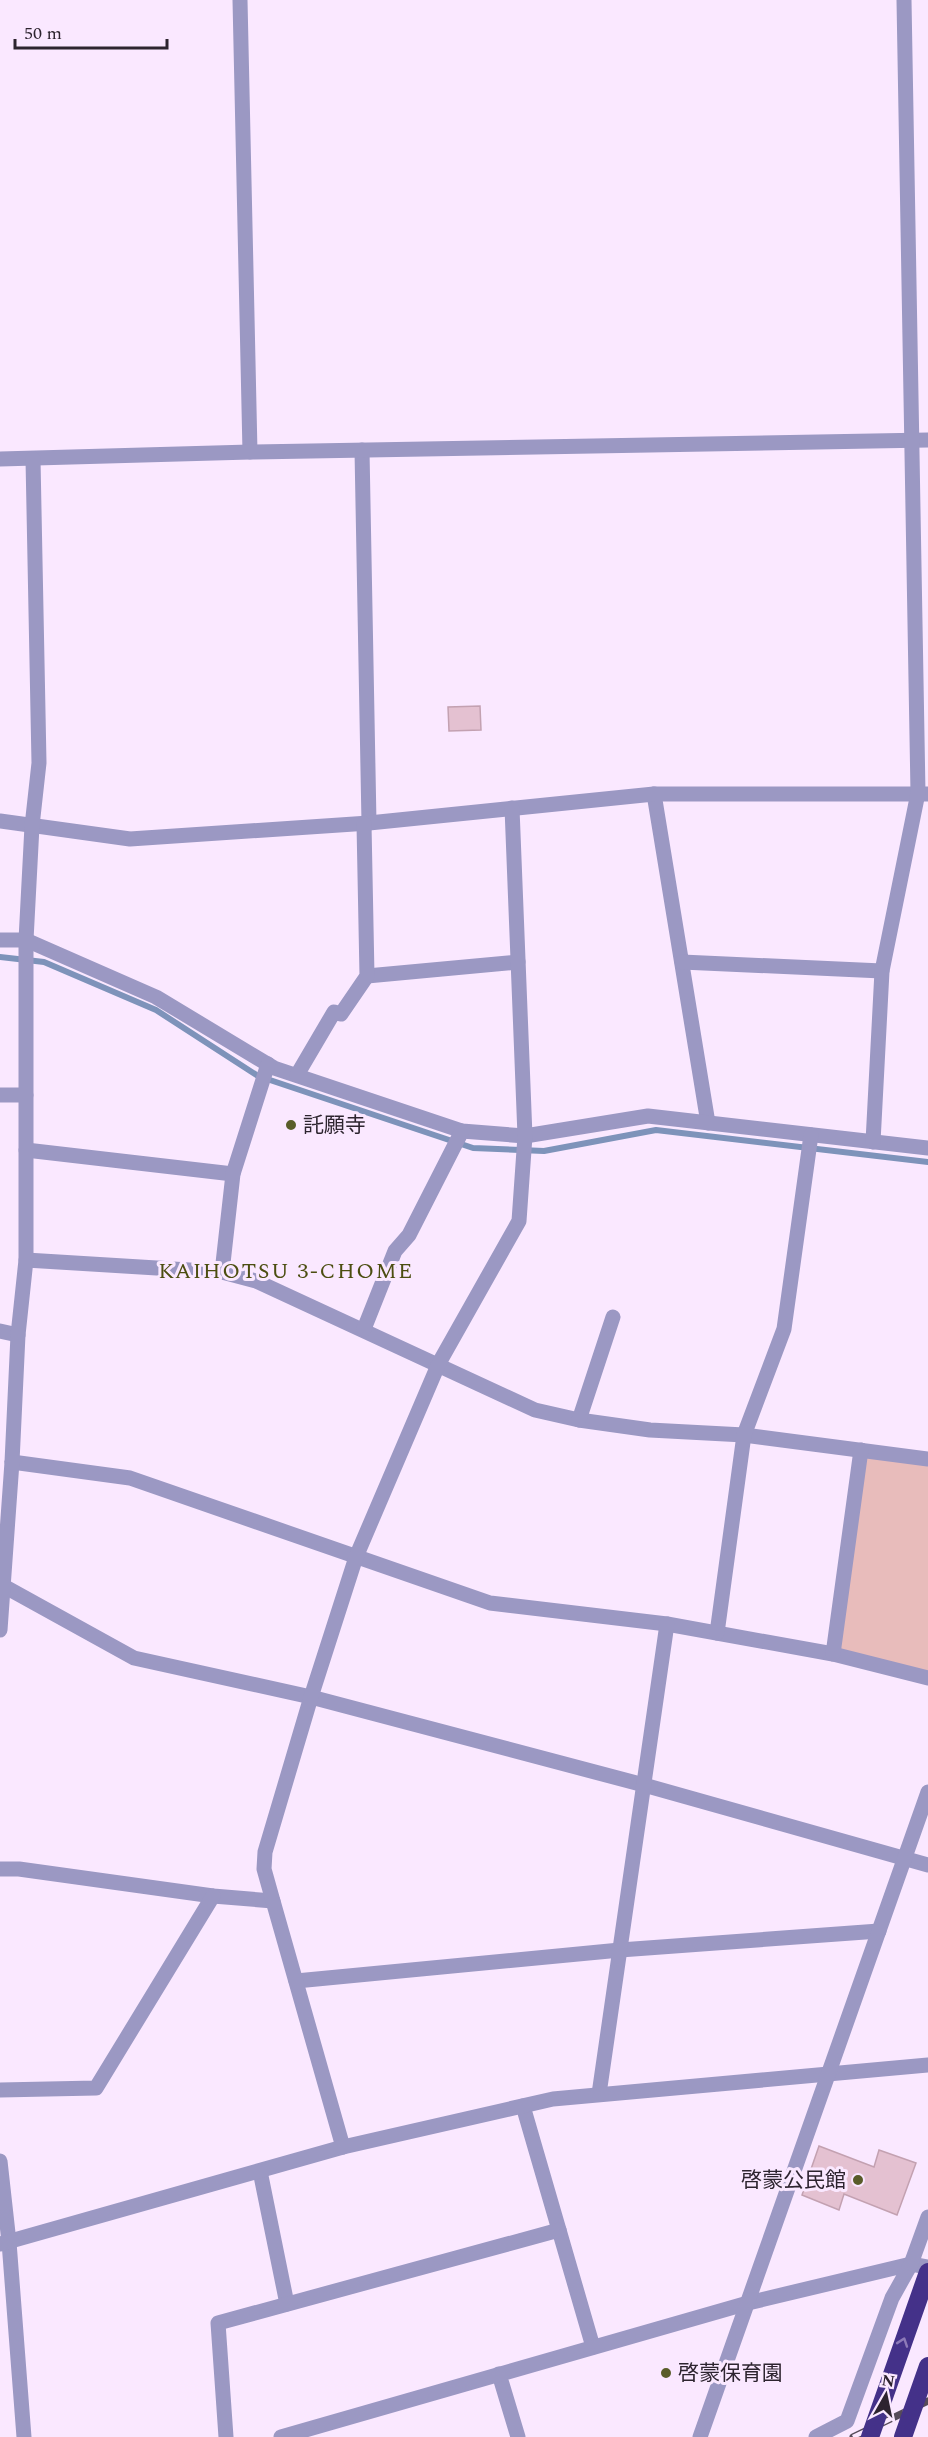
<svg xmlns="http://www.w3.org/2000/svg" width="928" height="2437" font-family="Spectral,'Noto Sans JP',serif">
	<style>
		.green { fill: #e8bcbb }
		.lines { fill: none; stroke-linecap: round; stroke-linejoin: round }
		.stream { stroke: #7e93ba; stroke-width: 6 }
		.building { fill: #e4c1d1; stroke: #c3a1b1; stroke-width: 1.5 }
		.minor { stroke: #9b98c3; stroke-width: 15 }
		.rail-casing { stroke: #564b59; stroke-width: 7 }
		.rail { stroke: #fae8ff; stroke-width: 4.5; stroke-dasharray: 14; stroke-linecap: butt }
		.highway-bridge { stroke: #443189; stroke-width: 18 }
		.oneway { stroke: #8d7ab8 }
		.poi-dot { fill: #595c29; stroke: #fae8ff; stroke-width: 2 }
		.labels { text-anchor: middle; stroke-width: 6; stroke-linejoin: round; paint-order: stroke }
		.poi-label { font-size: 21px; fill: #2d242f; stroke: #fae8ff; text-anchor: start }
		.neighbourhood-label { font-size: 22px; letter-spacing: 1.5px; fill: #4c4e11; stroke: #fae8ff }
	</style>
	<rect width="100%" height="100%" fill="#fae8ff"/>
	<polygon class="green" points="866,1451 928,1459 928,1678 833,1654"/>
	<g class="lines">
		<polyline class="stream" points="0,957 44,962 156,1010 258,1076 473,1148 544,1151 656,1130 928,1162"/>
	</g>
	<g class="building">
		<polygon points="480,706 481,730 449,731 448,707"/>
		<polygon points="819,2146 874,2167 879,2150 916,2163 897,2215 844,2194 839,2210 802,2195"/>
	</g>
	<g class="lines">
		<g class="minor">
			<polyline points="240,0 250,452"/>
			<polyline points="362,450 369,823"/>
			<polyline points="0,459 250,452 928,440"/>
			<polyline points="654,794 708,1123"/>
			<polyline points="0,821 130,839 369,823 654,794 928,794"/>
			<polyline points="0,940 26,940 156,997 274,1068 462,1131 525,1136 648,1116 928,1148"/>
			<polyline points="682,962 882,971"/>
			<polyline points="367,976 518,962"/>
			<polyline points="297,1075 334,1012 341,1014 367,976 364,824"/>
			<polyline points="0,1095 26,1095"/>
			<polyline points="873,1142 882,971 918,793 904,0"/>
			<polyline points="26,1150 233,1174"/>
			<polyline points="26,1260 222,1272 256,1281 535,1410 579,1420 650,1430 744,1435 928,1459"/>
			<polyline points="222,1272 233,1174 268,1064"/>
			<polyline points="364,1329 395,1251 409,1235 462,1131"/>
			<polyline points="0,1331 18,1335"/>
			<polyline points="579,1420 613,1317"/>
			<polyline points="12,1462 130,1478 490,1603 667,1624 833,1654 928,1678"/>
			<polyline points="0,1584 134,1658 311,1697 644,1785 928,1865"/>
			<polyline points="0,1630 12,1462 18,1335 26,1260 26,940 32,826 39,763 33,459"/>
			<polyline points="717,1633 744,1435 784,1329 811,1135"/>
			<polyline points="833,1654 861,1450"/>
			<polyline points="0,1869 19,1869 213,1896 273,1901"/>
			<polyline points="296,1981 620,1950 879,1931"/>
			<polyline points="0,2090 96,2088 213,1896"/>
			<polyline points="599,2094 667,1624"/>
			<polyline points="523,2106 593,2347"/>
			<polyline points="343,2147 273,1901 264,1869 265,1852 311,1697 356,1557 439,1363 519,1221 525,1136 512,808"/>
			<polyline points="0,2161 9,2242 24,2437"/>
			<polyline points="260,2171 287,2304"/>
			<polyline points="0,2244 343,2147 553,2099 928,2065"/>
			<polyline points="499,2374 518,2437"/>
			<polyline points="226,2437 218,2323 559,2230"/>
			<polyline points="281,2437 748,2303 911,2264 928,2267"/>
			<polyline points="700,2437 928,1792"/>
			<polyline points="816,2437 847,2421 892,2298 911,2264 928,2217"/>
		</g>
		<g class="rail-casing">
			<polyline id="rail" points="853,2437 928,2401"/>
		</g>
		<use href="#rail" class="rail"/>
		<g class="highway-bridge">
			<polyline points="870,2437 928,2272"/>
			<polyline points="903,2437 928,2366"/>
		</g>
	</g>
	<defs><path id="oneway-chevron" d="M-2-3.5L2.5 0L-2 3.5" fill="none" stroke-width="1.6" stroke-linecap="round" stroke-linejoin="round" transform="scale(1.5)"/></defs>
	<use class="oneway" href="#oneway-chevron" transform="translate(903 2342) rotate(-71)"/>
	<g class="poi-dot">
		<circle cx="291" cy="1125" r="6"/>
		<circle cx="858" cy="2180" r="6"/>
		<circle cx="666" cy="2373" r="6"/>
	</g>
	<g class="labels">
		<g class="poi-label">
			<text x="303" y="1132">託願寺</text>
			<text x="846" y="2187" text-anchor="end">啓蒙公民館</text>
			<text x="678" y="2380">啓蒙保育園</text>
		</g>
		<g class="neighbourhood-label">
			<text x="286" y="1278">KAIHOTSU 3-CHOME</text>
		</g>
	</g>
	<g transform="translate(886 2395) rotate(9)" stroke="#fae8ff" stroke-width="4.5" paint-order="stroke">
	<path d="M0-4.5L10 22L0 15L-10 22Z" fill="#2d242f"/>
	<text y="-9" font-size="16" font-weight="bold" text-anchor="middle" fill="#2d242f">N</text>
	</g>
	<path d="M15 39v9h152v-9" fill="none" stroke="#2d242f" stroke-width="3"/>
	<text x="24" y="39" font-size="18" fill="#2d242f" stroke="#fae8ff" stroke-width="4.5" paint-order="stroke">50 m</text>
</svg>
